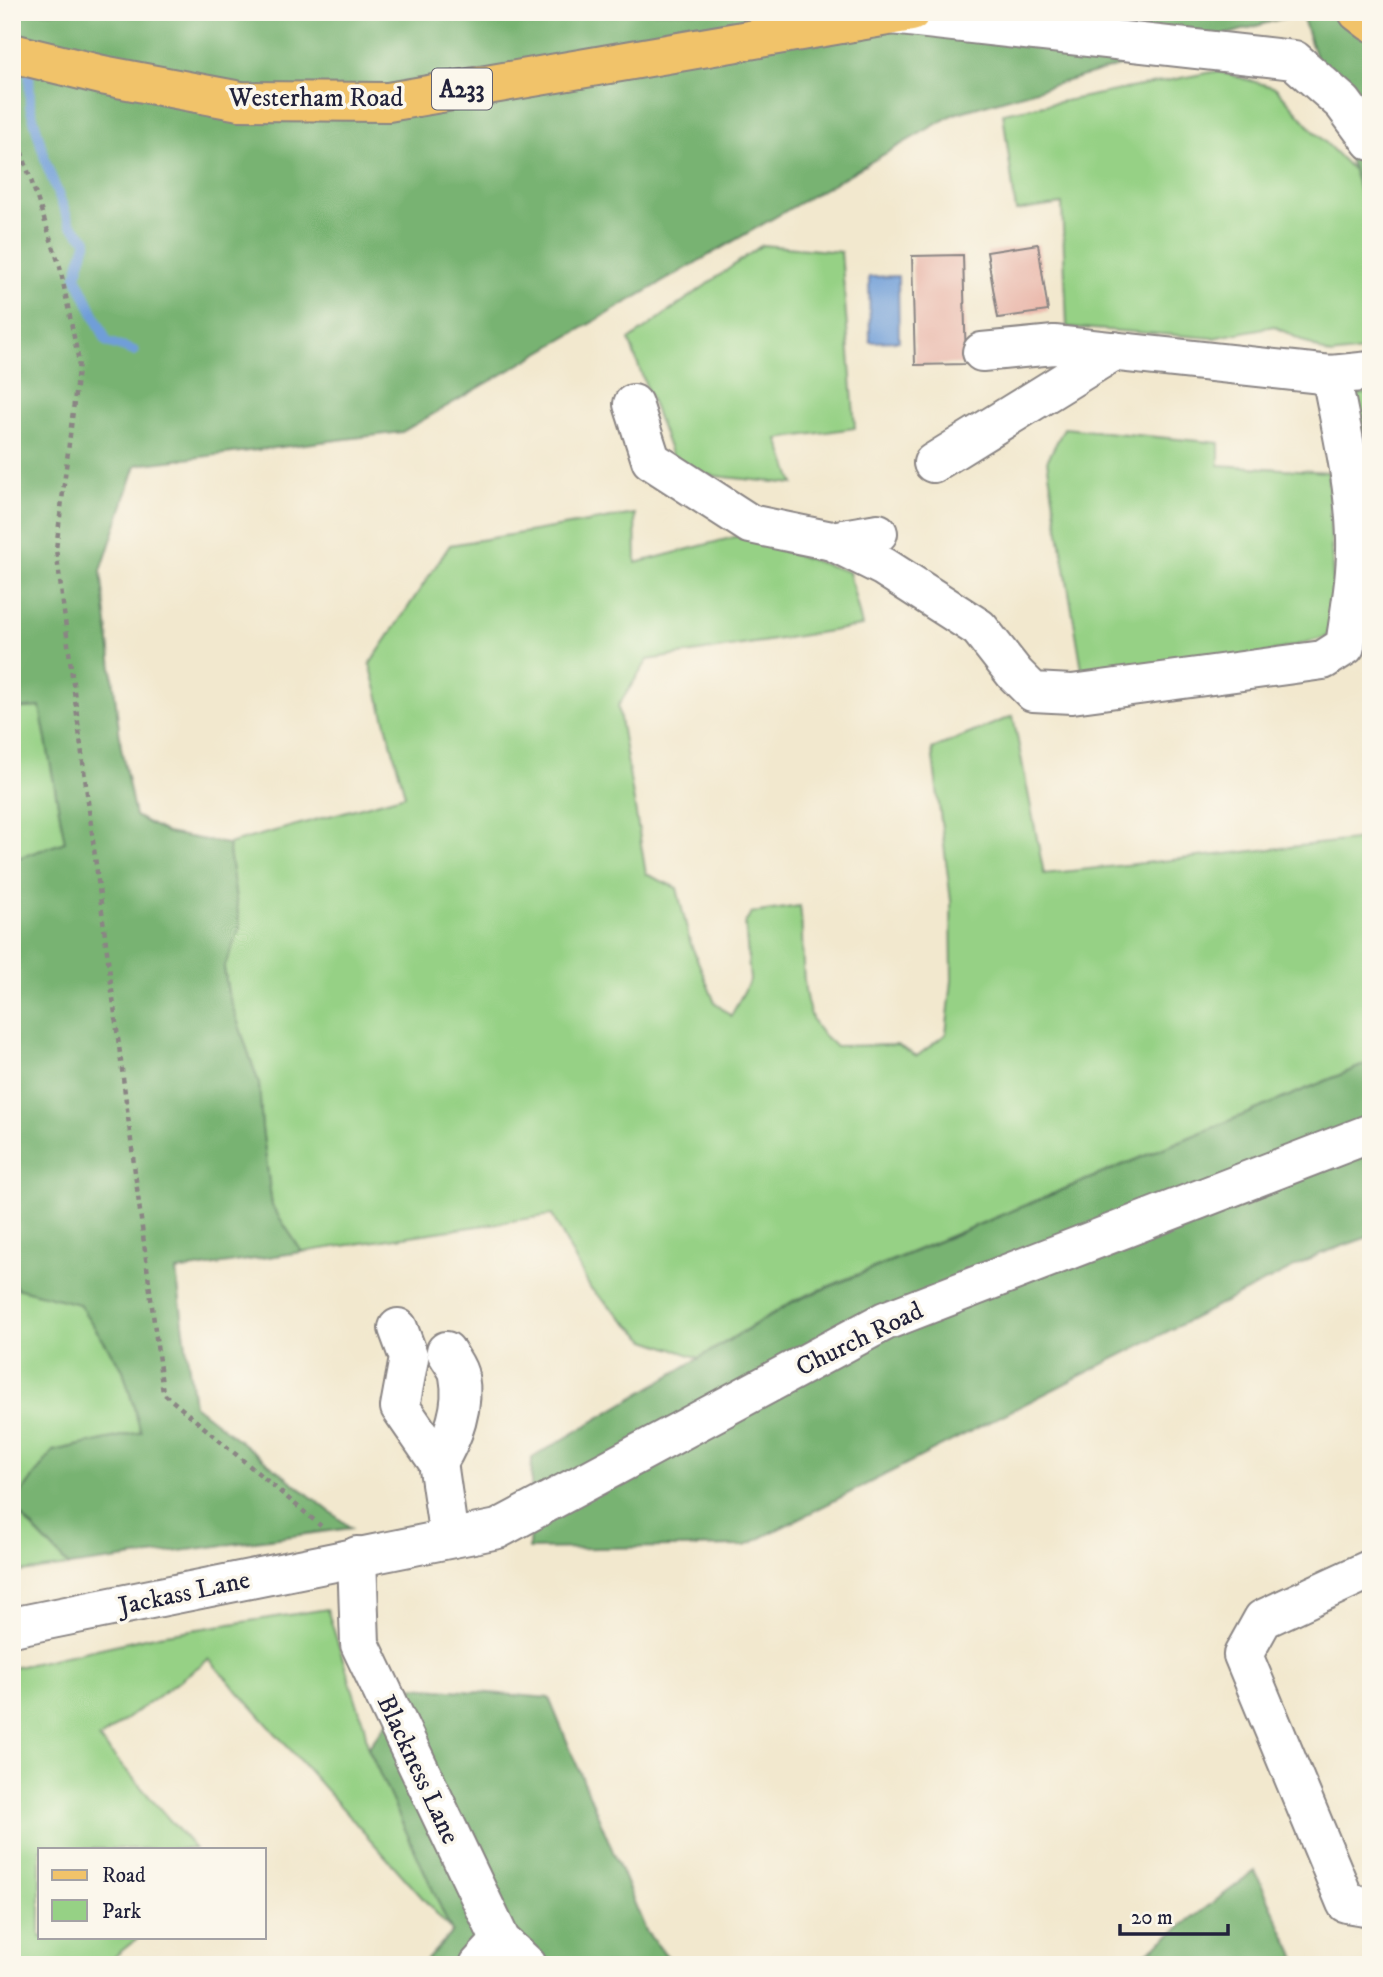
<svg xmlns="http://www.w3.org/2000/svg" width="1383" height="1977" font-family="'IM FELL DW Pica',serif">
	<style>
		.green { fill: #96d185; stroke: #5c7a60; stroke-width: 2 }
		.forest { fill: #78b372; stroke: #4d6a56; stroke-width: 2 }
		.water { fill: #6f9ed8; stroke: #48608a; stroke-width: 2 }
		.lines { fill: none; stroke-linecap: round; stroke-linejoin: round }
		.stream { stroke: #6f9ed8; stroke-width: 10 }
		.building { fill: #e9b6a9 }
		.minor-casing { stroke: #8a8584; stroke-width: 42 }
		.major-casing { stroke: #8a8584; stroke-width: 42 }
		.path { stroke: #8a8584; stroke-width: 4.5; stroke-dasharray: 5 5; stroke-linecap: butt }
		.minor { stroke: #fff; stroke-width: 38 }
		.major { stroke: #f1c36a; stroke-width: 38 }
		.labels { text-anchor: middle; stroke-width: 7; stroke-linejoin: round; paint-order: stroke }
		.shield { fill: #fbf7ec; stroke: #636270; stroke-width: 2 }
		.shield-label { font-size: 24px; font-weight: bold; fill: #22223b }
		.street-label { font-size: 26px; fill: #22223b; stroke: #fbf7ec }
	</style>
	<rect width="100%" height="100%" fill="#fbf7ec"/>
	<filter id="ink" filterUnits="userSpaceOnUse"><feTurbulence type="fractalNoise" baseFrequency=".0143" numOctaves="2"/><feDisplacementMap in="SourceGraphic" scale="14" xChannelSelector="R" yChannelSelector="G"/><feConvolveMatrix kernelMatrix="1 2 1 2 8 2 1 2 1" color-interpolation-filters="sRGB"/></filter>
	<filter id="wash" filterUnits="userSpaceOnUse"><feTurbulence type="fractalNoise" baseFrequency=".00686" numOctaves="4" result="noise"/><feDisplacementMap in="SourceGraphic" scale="28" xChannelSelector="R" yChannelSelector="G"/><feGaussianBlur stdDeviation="1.57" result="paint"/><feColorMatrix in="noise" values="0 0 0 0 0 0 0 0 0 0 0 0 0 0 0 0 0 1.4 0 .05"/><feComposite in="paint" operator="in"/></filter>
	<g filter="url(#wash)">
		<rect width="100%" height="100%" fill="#f2e8ce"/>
		<g class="green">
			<polygon points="1217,71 1276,88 1312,129 1353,170 1371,225 1371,350 1330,355 1274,326 1213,338 1067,327 1062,204 1016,211 1003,113"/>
			<polygon points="762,245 841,252 855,428 778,439 794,484 705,475 672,456 629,340"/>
			<polygon points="1352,394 1371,394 1371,482"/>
			<polygon points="1064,428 1219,443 1219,465 1328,472 1334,603 1327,637 1249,658 1083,675 1047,461"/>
			<path d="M635,514L636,563L738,536L849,572L862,626L648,660L618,706L646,874L677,888L690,942L715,1003L731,1016L750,980L745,923L752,913L800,906C805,942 798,996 816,1026C820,1033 829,1040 835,1046L897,1045L917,1056L946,1034L952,980L951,901L932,749L1013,716L1044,874L1371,838V1062L793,1301L699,1358L646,1340L590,1288L552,1215L302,1252L272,1206L262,1128L259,1084L228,993L224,968L240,927L228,844L405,795L370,664L450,545Z"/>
			<polygon points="40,707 65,842 12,860 12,709"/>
			<polygon points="12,1275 16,1288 79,1304 123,1370 141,1432 53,1451 12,1506"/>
			<polygon points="12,1507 69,1566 12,1573"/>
			<polygon points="327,1609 364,1725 368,1748 453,1932 209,1659 99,1739 195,1849 40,1849 40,1937 139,1937 104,1965 12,1965 12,1668 159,1635"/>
		</g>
		<g class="forest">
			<polygon points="12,12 1371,12 1371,225 1301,13 954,114 402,432 136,465 101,571 121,747 135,816 167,833 228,844 240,928 224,968 228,993 259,1084 262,1128 272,1206 302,1252 176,1271 194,1405 351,1528 69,1566 12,1506 53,1451 141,1432 123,1370 79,1304 16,1288 12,1275 12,860 65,842 40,707 12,709"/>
			<polygon points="1371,1062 1371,1236 1320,1254 745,1546 529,1549 532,1458 793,1302"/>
			<polygon points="414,1687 549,1698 647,1933 675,1965 422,1965 452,1932 368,1748"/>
			<polygon points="1255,1871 1299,1965 1130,1965"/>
		</g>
		<polygon class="water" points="898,276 899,341 870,342 869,277"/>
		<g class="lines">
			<polyline class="stream" points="29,64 30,106 47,166 70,224 87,240 76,276 107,342 134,351"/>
		</g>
		<g id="blocks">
			<g class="building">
				<polygon points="1038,244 1048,311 998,318 987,252"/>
				<polygon points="963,255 966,364 915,365 912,256"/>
			</g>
		</g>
	</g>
	<g filter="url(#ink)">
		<use href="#blocks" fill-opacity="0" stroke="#8a8584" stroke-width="2"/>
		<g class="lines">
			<g class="minor-casing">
				<g id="minor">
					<polyline points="891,15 1294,60 1343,103 1371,141"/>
					<polyline points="982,352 1054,345 1331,375 1371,371"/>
					<polyline points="633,404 651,460 750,524 832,541 878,533"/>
					<polyline points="933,463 1114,351"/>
					<path d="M832,541L884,567L979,628L1015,674L1033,692L1072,694L1323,660L1345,646C1350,611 1357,575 1356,539C1355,484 1341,428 1331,375"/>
					<polyline points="398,1328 409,1358 400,1407 438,1462 449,1538"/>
					<path d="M438,1462C453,1438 465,1406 459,1376C458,1368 450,1359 446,1351"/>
					<polyline points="357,1556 360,1644 501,1941 527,1965"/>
					<polyline points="1371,1569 1263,1619 1243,1655 1346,1903 1371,1907"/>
					<polyline points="12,1627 498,1529 885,1321 1371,1133"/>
					<polyline points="479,1965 501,1941"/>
				</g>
			</g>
			<g class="major-casing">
				<g id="major">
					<polyline points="1358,12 1371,22"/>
					<polyline points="12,53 102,75 240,101 388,102 911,12"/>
				</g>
			</g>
			<polyline class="path" points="12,123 60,267 79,362 56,549 163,1393 321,1526"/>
			<use href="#minor" class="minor"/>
			<use href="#major" class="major"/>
		</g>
	</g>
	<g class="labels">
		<rect class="shield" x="432" y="68.5" width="60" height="41" rx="5"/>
		<g class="shield-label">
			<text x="462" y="97">A233</text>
		</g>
		<g class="street-label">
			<text x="316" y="106">Westerham Road</text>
			<text transform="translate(859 1338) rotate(-26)" y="9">Church Road</text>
			<text transform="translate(184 1592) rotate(-12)" y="9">Jackass Lane</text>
			<text transform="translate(419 1769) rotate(65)" y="9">Blackness Lane</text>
		</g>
	</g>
	<rect width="1383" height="1977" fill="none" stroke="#fbf7ec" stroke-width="42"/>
	<rect x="38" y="1848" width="228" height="91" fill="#fbf7ec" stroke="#a4a2a5" stroke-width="2"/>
	<rect x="52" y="1870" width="35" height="10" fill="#f1c36a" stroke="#a4a2a5" stroke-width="2"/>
	<text x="102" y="1882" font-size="21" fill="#22223b">Road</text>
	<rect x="52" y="1900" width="35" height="21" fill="#96d185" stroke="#a4a2a5" stroke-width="2"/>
	<text x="102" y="1918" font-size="21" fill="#22223b">Park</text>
	<path d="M1120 1924v10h108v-10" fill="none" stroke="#22223b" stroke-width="3.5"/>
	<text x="1131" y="1924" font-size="21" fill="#22223b" stroke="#fbf7ec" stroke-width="5" paint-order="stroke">20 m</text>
</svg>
